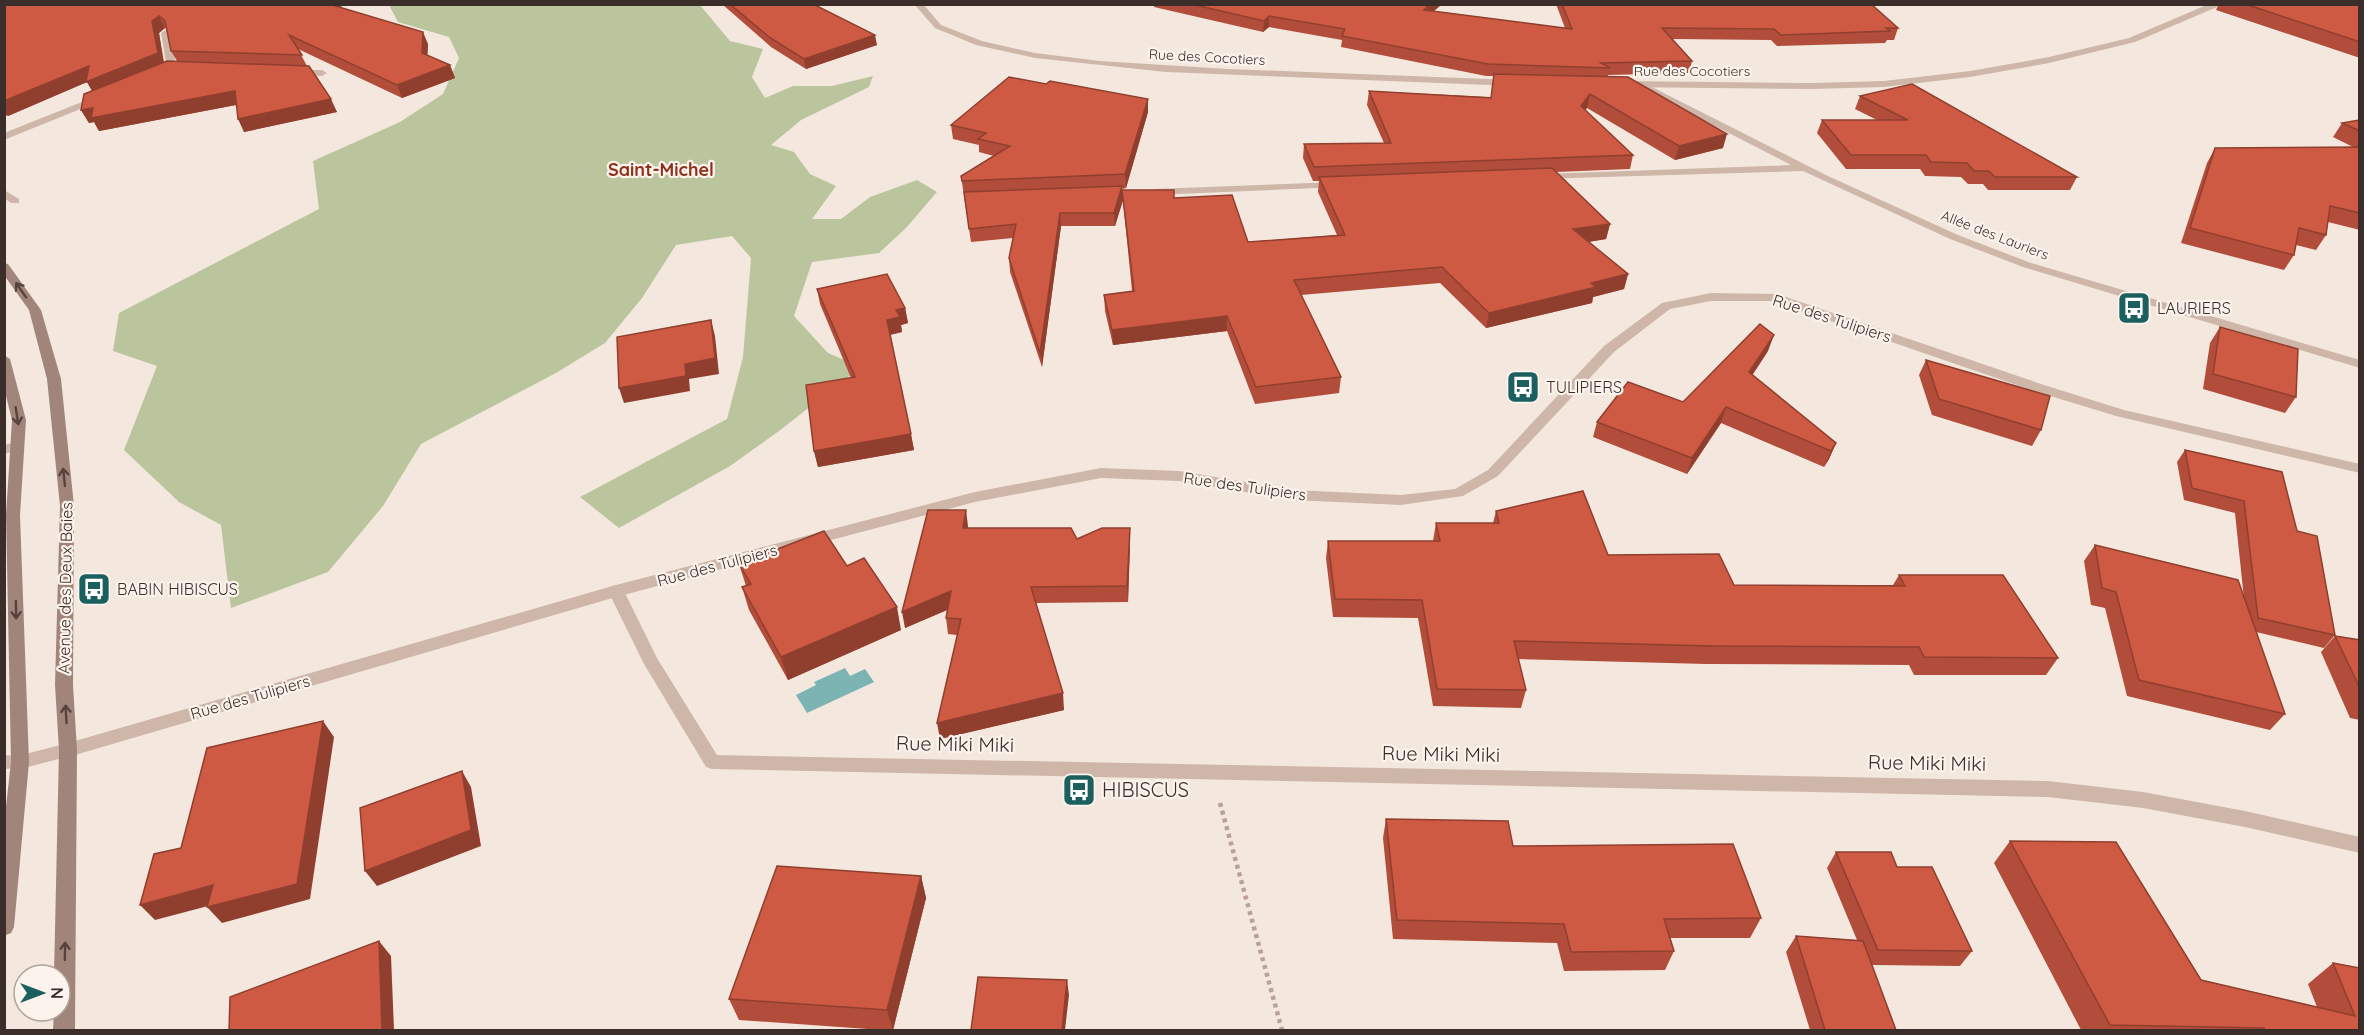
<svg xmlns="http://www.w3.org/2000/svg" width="2364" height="1035" font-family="Quicksand,sans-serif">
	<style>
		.green { fill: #bbc59d }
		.water { fill: #7bb4b2 }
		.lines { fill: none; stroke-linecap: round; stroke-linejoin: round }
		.path { stroke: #baa193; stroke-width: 4.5; stroke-dasharray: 4 4; stroke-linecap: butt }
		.service { fill: #ceb7a9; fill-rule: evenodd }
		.minor { fill: #ceb7a9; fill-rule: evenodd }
		.tertiary { fill: #ceb7a9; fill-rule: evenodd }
		.secondary { fill: #a2857a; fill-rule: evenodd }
		.wall { fill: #b14d3a; fill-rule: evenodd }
		.shaded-wall { fill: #903f2f }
		.building { fill: #ce5a43; stroke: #903f2f; stroke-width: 1.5 }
		.oneway { stroke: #55433d }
		.labels { text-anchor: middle; stroke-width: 4.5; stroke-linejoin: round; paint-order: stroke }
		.far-street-label { font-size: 14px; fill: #3b2d29; stroke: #fbf3ec }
		.poi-label { font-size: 16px; fill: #3b2d29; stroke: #fbf3ec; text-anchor: start }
		.street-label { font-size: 16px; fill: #3b2d29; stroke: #fbf3ec }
		.far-district-label { font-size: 18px; font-weight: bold; fill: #902f1c; stroke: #fbf3ec }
		.near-street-label { font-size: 20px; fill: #3b2d29; stroke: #fbf3ec }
		.near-poi-label { font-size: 20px; fill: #3b2d29; stroke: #fbf3ec; text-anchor: start }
	</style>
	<rect width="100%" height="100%" fill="#f4e8de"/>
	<polygon class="green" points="389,5 700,5 730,41 763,49 752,77 765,98 793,86 832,86 873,76 869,87 801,120 771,145 794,152 810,174 836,186 812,219 841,219 870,197 917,180 937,192 906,228 879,253 812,262 794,316 828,353 861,367 779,431 730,466 619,528 580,497 727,419 743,357 751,258 732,236 676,245 642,298 605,343 556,373 421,444 383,506 328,572 231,608 221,525 179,502 124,450 157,366 113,351 119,313 319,209 313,161 400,122 443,94 459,58 449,37 398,22"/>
	<polygon class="water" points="845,668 850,676 865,669 874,682 807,713 796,695 816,685 814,682"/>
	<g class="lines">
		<polyline class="path" points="1220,803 1282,1030"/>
		<g class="service">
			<polygon points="4,190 19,199 19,203 11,203 4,198"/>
			<polygon points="17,442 22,443 24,446 22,449 4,454 4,445"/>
			<polygon points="4,755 26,757 29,762 26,767 4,769"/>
		</g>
		<g class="minor">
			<polygon points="165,30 169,33 177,68 172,71 167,68 161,33"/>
			<polygon points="291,70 322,70 327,73 322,76 294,75 291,74"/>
			<polygon points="1640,81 1828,176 1958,235 2031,263 2360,360 2360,368 2023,267 1950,239 1803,171 1538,179 1537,177 1542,174 1791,165 1637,86 1637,82"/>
			<polygon points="102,94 107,97 105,99 4,140 4,133"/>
			<polygon points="1338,182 1342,183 1342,187 1155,195 1150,192 1155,189"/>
			<polygon points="616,585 622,587 657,658 717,755 2048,781 2143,792 2245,811 2360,837 2360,853 2245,827 2143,808 2048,797 712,769 706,767 644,664 608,591 610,587"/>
			<polygon points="68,743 74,745 77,750 74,755 20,769 14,767 11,762 14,757"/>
		</g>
		<g class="tertiary">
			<polygon points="914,4 923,4 941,25 982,41 1035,53 1100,61 1228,69 1514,80 1519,83 1514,86 1166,72 1035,58 976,45 935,28"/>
			<polygon points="2209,4 2224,4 2135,42 2049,63 1970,77 1884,87 1813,89 1622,87 1617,84 1622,81 1813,83 1884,81 1970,71 2049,57 2129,38"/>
			<polygon points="1711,293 1777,294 2044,385 2124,410 2360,464 2360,473 2116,416 2034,391 1772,301 1711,301 1670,309 1614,352 1498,476 1463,496 1401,505 1293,500 1179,481 1101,478 975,502 616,597 68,757 62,755 59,750 62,745 68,743 616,585 975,492 1101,468 1179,471 1293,490 1401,495 1455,489 1488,470 1604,346 1662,303"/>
		</g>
		<g class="secondary">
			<polygon points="4,263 8,264 41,310 61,379 74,506 73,685 77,750 75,1030 53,1030 54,1011 60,1011 60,975 54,975 59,750 55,685 60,506 47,379 29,310 4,275"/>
			<polygon points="4,355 10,359 26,420 20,515 29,762 14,927 11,933 4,936 4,824 11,762 6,515 12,420 4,388"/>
		</g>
	</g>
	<g class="wall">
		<path d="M4,4H345L339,8L428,44L427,56L450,65L455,78L402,98L298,49L307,66L337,112L244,132L236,105L99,131L94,122L89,123L81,110L92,91L87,82L8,116L4,115ZM165,28L167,29L171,51L177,61L164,62L159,33Z"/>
		<polygon points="722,4 813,4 877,45 806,69 771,47"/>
		<polygon points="1154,4 1442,4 1434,11 1565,28 1556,4 1871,4 1898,28 1894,40 1887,40 1885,43 1777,46 1771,40 1673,39 1692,61 1689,73 1608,75 1608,77 1723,148 1675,160 1587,108 1585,110 1633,155 1630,169 1556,172 1610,224 1606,239 1588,242 1628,274 1624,289 1593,297 1592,303 1486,328 1440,283 1301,295 1341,377 1339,393 1255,404 1227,331 1113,345 1105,311 1104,295 1132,291 1123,200 1115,226 1061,226 1042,367 1010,272 1009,258 1013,238 971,242 961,176 994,156 979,152 979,145 953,139 951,125 1046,84 1148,99 1148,112 1126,188 1122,189 1122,190 1174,198 1248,242 1337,235 1318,192 1319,181 1313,181 1303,158 1304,144 1384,143 1367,105 1369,91 1491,97 1494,76 1486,76 1341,47 1342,40 1269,27 1263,32 1154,7"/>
		<polygon points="2219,4 2360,4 2360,58 2216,10"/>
		<polygon points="1860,96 2077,177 2070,190 1988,190 1983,184 1968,184 1961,177 1925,176 1920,169 1846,169 1817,133 1822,120 1877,120 1855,109"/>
		<polygon points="2360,120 2360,230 2328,222 2326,235 2316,250 2296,245 2294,255 2284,270 2181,243 2207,163 2215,148 2353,147 2333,137 2342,123"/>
		<polygon points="817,289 905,308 908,323 901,325 902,332 890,335 914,450 818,467 814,451 851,378 820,304"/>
		<polygon points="2220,327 2296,397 2285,413 2203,389 2210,343"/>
		<polygon points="1768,351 1752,375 1836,443 1829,459 1824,467 1721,423 1687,474 1593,437 1597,422 1683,402"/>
		<polygon points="1926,360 2041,430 2032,446 1932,415 1919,375"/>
		<polygon points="2185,450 2297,531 2335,635 2324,648 2256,632 2285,714 2270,730 2127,696 2105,608 2091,605 2084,561 2095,545 2244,599 2235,513 2184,500 2177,462"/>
		<polygon points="1496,511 1608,555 1734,585 1893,585 1899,575 2058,658 2046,675 1914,675 1909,665 1706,664 1518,659 1526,690 1521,708 1433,706 1418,618 1333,617 1326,558 1328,541 1433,541 1436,523 1493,523"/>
		<polygon points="968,526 968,528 1077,539 1130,528 1130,544 1128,602 1036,603 1064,710 940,739 957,635 948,634 946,618 947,610 905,628"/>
		<polygon points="739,564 847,566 901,630 788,680 749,610 742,587 746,586"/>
		<polygon points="2335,636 2360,640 2360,720 2350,718 2321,652"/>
		<polygon points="1386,819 1761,918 1750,938 1670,938 1674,951 1665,970 1564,971 1557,943 1393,939 1383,838"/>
		<polygon points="2010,841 2201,980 2317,1007 2308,984 2333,963 2360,968 2360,1030 2081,1030 1994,863"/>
		<polygon points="1836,852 1897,867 1972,951 1960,966 1872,965 1896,1030 1810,1030 1786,952 1796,936 1857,940 1827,868"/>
		<polygon points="921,876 926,898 893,1030 882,1030 739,1020 729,999"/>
	</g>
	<g class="shaded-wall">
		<polygon points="322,4 345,4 327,14"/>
		<polygon points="1430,4 1442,4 1422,21 1424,10"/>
		<polygon points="159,16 165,28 159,33 164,66 94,94 87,82 8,116 4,110 4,101 89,66"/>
		<polygon points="1269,16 1269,27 1263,32 1264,21"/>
		<polygon points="423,32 428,44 427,65 422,53"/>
		<polygon points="875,35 877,45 806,69 804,59"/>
		<polygon points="450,65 455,78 402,98 397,85"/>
		<polygon points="235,91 241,104 99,131 94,122 89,123 81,110"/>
		<polygon points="1590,94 1587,108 1578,120 1581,106"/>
		<polygon points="331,99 337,112 244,132 238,119"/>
		<polygon points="1148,99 1148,112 1126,188 1125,174"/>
		<polygon points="1727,134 1723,148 1675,160 1679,146"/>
		<polygon points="1122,186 1123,200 1115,226 1114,213"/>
		<polygon points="1060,213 1061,226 1042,367 1040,353"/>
		<polygon points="1610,224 1606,239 1570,245 1573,229"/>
		<polygon points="1628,274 1624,289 1593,297 1592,303 1486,328 1489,313 1591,283"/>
		<polygon points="905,308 908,323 901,325 902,332 889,335 887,320 896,310"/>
		<polygon points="1227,316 1227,331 1113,345 1112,330"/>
		<polygon points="711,320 715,336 719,374 689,379 690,391 624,403 619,388 685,364"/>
		<polygon points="1774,335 1768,351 1744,388 1749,372"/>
		<polygon points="1726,407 1721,423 1687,474 1692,458"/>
		<polygon points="911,434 914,450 818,467 814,451"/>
		<polygon points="1836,443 1829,459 1824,467 1831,451"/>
		<polygon points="966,510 968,526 965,544 963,528"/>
		<polygon points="1130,528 1130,544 1128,602 1127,586"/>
		<polygon points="951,591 954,607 905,628 902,612"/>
		<polygon points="897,607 901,630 788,680 781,657"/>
		<polygon points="1063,693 1064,710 940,739 937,723"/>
		<polygon points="323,721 334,737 310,899 222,923 207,907"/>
		<polygon points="462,771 471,787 481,846 377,886 365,871"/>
		<polygon points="921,876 926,898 893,1030 887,1010"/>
		<polygon points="213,885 227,901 155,920 140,905"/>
		<polygon points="379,941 391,956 394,1030 382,1030"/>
		<polygon points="1067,980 1069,995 1065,1030 1062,1030"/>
	</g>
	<g class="building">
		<polygon points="4,4 329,4 423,32 422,53 450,65 397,85 289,35 302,55 171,51 165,21 159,16 152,21 158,53 86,82 89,66 4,101"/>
		<polygon points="730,4 813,4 875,35 804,59 769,37"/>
		<polygon points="1191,4 1430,4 1424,10 1572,29 1562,4 1871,4 1898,28 1886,28 1890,31 1781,35 1774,29 1662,28 1692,61 1601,63 1610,68 1488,64 1342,36 1345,29 1269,16 1264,21"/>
		<polygon points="2245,4 2360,4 2360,42"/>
		<polygon points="167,61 309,66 331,99 238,119 235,91 91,118 93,108 81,110 84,94"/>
		<polygon points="1494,74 1628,77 1727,134 1679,146 1590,94 1581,106 1633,155 1314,167 1304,144 1391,143 1369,91 1491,98"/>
		<polygon points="1009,77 1046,84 1050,81 1148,99 1125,174 962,181 961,176 1010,146 978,139 986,133 951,125"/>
		<polygon points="1912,84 2077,177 1995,177 1989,171 1974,171 1967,163 1931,162 1926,155 1851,155 1822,120 1908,120 1860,96"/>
		<polygon points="2360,120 2360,131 2342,123"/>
		<polygon points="2360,147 2360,213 2330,206 2326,235 2299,228 2294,255 2190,228 2215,148"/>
		<polygon points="1552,168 1610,224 1573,229 1628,274 1591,283 1596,287 1489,313 1442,267 1294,280 1341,377 1256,387 1227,316 1112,330 1104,295 1134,291 1122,190 1174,190 1174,198 1232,195 1248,242 1345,235 1319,177"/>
		<polygon points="1122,186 1114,213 1060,213 1040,353 1009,258 1016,224 969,229 964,192"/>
		<polygon points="887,274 905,308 896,310 900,317 887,320 911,434 814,451 806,385 855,377 817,289"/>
		<polygon points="711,320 715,358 685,364 686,376 619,388 617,337"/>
		<polygon points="1760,324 1774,335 1749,372 1836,443 1831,451 1726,407 1692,458 1597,422 1628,382 1683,402"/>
		<polygon points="2220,327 2298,349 2296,397 2213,374"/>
		<polygon points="1926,360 2050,396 2041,430 1939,399"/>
		<polygon points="2185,450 2282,472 2297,531 2317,536 2335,635 2258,618 2244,501 2192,488"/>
		<polygon points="1583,491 1608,555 1719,554 1734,585 1905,586 1899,575 2003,575 2058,658 1924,657 1919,647 1713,646 1514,641 1526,690 1437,689 1422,600 1335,599 1328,541 1440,541 1436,523 1499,523 1496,511"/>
		<polygon points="928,510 966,510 963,528 1071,528 1077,539 1102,528 1130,528 1127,586 1031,587 1063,693 937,723 961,619 946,618 951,591 902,612"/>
		<polygon points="824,531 847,566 864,558 897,607 781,657 742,587 751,584 739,564"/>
		<polygon points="2095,545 2238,580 2285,714 2139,680 2116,592 2102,588"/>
		<polygon points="2335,636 2360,640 2360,688"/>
		<polygon points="323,721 297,884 207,907 213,885 140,905 154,854 181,848 207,748"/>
		<polygon points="462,771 471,830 365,871 360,808"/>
		<polygon points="1386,819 1508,821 1513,846 1733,844 1761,918 1664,919 1674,951 1571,952 1564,924 1397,920"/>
		<polygon points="2010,841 2116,842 2201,980 2355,1016 2333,963 2360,968 2360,1030 2265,1030 2264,1028 2110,1025"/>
		<polygon points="1836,852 1891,852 1897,867 1932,867 1972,951 1878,950"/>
		<polygon points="777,866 921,876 887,1010 729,999"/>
		<polygon points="1796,936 1863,941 1896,1030 1825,1030"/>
		<polygon points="379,941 382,1030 229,1030 230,997"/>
		<polygon points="978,977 1067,980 1062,1030 971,1030"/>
	</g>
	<defs><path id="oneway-shaft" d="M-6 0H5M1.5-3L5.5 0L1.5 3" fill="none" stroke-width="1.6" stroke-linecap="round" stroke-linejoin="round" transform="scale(1.5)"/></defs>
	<g class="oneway">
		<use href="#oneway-shaft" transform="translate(21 290) rotate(-125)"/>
		<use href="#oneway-shaft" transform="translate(17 416) rotate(81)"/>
		<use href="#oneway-shaft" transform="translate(64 477) rotate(-96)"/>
		<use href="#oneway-shaft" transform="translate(16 610) rotate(89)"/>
		<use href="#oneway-shaft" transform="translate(66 714) rotate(-93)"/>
		<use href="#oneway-shaft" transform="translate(65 951) rotate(-89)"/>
	</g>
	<defs>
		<g id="bus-square" transform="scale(1.725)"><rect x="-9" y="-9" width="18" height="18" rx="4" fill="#1b605f" stroke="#fbf3ec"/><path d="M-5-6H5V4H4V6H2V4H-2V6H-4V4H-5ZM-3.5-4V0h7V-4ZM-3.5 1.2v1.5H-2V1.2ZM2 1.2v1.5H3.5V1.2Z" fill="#fff"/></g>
	</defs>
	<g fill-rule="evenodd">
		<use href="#bus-square" x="2134" y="308"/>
		<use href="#bus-square" x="1523" y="387"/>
		<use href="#bus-square" x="94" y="589"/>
		<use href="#bus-square" x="1079" y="790"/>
	</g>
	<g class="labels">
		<g class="far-street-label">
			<text transform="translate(1207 57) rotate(3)" y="5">Rue des Cocotiers</text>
			<text x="1692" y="76">Rue des Cocotiers</text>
			<text transform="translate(1995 235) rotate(21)" y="5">Allée des Lauriers</text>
		</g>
		<g class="poi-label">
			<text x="2157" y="314">LAURIERS</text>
			<text x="1546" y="393">TULIPIERS</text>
			<text x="117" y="595">BABIN HIBISCUS</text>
		</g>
		<g class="street-label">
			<text transform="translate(1832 318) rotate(18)" y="6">Rue des Tulipiers</text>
			<text transform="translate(1245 486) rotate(8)" y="6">Rue des Tulipiers</text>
			<text transform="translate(717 565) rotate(-15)" y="6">Rue des Tulipiers</text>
			<text transform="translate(65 588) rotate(-89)" y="6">Avenue des Deux Baies</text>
			<text transform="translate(250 697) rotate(-16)" y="6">Rue des Tulipiers</text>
		</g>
		<g class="far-district-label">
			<text x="661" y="176">Saint-Michel</text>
		</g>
		<g class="near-street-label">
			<text transform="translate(955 744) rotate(1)" y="7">Rue Miki Miki</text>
			<text transform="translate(1441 754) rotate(1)" y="7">Rue Miki Miki</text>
			<text transform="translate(1927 763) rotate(1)" y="7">Rue Miki Miki</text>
		</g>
		<g class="near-poi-label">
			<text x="1102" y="797">HIBISCUS</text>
		</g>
	</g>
	<rect width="2364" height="1035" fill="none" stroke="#3b2d29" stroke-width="12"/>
	<g transform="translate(42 993) rotate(90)"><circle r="28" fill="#fbf3ec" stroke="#aea49e" stroke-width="1.5"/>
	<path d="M0-4.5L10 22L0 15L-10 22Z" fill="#1b605f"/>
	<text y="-9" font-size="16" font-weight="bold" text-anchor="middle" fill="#3b2d29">N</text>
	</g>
</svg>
